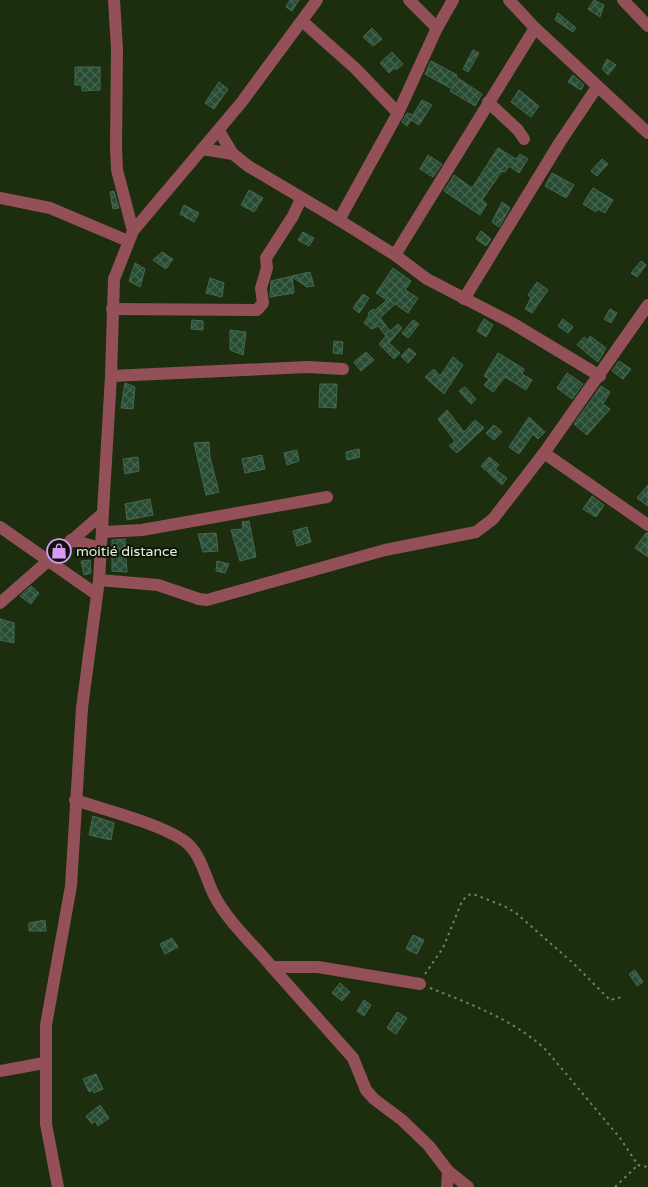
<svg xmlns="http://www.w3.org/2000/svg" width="648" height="1187" font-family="'Varela Round',sans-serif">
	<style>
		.building { fill: url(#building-cross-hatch); stroke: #446950 }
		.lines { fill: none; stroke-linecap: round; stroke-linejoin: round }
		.path { stroke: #728166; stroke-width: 2; stroke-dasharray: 2.5 4; stroke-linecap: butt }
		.minor { stroke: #945058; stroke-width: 12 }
		.labels { text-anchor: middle; stroke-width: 4; stroke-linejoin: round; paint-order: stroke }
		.poi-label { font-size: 14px; fill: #e4f0dd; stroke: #0c1406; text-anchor: start }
	</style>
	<defs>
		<pattern id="building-cross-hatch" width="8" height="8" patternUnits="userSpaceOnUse" patternTransform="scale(1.25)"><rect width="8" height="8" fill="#274b33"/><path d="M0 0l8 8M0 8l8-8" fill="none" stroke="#466550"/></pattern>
	</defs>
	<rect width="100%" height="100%" fill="#1c2e0e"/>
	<g class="building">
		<polygon points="290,0 299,0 292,11 286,7"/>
		<polygon points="594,0 604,5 600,17 588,9"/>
		<polygon points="558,13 576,28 573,32 555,20"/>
		<polygon points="372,28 382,39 373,46 363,37"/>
		<polygon points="473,50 479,53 468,72 463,69"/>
		<polygon points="392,52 403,64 396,70 394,68 389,73 380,63"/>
		<polygon points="607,59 616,65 608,75 602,69"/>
		<polygon points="431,61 457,75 456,77 482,94 475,106 450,91 452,89 425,74"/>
		<polygon points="75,67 100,67 100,90 82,91 82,85 75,85"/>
		<polygon points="573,75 584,85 581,90 568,82"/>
		<polygon points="219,82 228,89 214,109 205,103"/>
		<polygon points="519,90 539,106 531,117 511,102"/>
		<polygon points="422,100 432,105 419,125 411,120 407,126 402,122 407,113 413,115"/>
		<polygon points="498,148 516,159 520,154 528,159 519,173 509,166 505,172 502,171 482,200 487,204 480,215 444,191 454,175 472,188"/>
		<polygon points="428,155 442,164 433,177 420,169"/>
		<polygon points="602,159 608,164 597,176 591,171"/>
		<polygon points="552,173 574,185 566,198 545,186"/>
		<polygon points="593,188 613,200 605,213 598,209 596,212 583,204"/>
		<polygon points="249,190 263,198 254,212 241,205"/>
		<polygon points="114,191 119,208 113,209 110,192"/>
		<polygon points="502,202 510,208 499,227 492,222"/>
		<polygon points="184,205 199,213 194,222 180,214"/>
		<polygon points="481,231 491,239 486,246 476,239"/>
		<polygon points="303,232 314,238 309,246 298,240"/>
		<polygon points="162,252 173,259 166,269 153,260"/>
		<polygon points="641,261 646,265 637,277 631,273"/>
		<polygon points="135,263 145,269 140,287 129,281"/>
		<polygon points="393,268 411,281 405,290 418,298 408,313 395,304 380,318 390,331 398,324 402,328 389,343 400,353 394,359 379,344 386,336 378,326 372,329 364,323 369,315 368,313 373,309 374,311 387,300 376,293"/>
		<polygon points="310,272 314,286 307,287 292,277 294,293 270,297 271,281"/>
		<polygon points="210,278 224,283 222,297 206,293"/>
		<polygon points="537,282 548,290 532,313 525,309 531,298 528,295"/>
		<polygon points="363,294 369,298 359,313 353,308"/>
		<polygon points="610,309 617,313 611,323 604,319"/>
		<polygon points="484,319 493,325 486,337 477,331"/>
		<polygon points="563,319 573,327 568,333 558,326"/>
		<polygon points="192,320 203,321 203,330 191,329"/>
		<polygon points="413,320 419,324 408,338 402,333"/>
		<polygon points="230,330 246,332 243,355 230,350"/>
		<polygon points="590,336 606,348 598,362 577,345 584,337 588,340"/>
		<polygon points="334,341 343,342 342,354 333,353"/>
		<polygon points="409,348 416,354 408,363 401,356"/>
		<polygon points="366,352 374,360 361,371 354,362"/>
		<polygon points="498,353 524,369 522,374 532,380 526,390 505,377 493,392 484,385 489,379 484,376"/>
		<polygon points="453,357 463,365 444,394 425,377 434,369 440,376"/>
		<polygon points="619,361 631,369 623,379 612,371"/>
		<polygon points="567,373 583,384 572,399 557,388"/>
		<polygon points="125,383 135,387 133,409 121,408"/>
		<polygon points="320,384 337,384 336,408 319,407"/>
		<polygon points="601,386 610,392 603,404 610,409 587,435 574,424"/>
		<polygon points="465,387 476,399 471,404 459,391"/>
		<polygon points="447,410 464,432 475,420 484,428 457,453 449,446 455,441 438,419"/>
		<polygon points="529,417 545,432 538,439 533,434 519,454 509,447"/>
		<polygon points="494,425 502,432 494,440 486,433"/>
		<polygon points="209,442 210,457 219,492 206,495 194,443"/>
		<polygon points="359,449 360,457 347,460 346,452"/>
		<polygon points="297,450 299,461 287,465 284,453"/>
		<polygon points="262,455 265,469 245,473 242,459"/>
		<polygon points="138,457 139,471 125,474 123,459"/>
		<polygon points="489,457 499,465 495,469 507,478 502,485 481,466"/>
		<polygon points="648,485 648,506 637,498"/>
		<polygon points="592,496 604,505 596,517 583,509"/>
		<polygon points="150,499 153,515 127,520 125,504"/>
		<polygon points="249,521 256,557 240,561 231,530 243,529 242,522"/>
		<polygon points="307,527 311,542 297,546 293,531"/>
		<polygon points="216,533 218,551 203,552 198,534"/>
		<polygon points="646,533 648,533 648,557 635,548"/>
		<polygon points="125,539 127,572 112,571 112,540"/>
		<polygon points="90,560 91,573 84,575 81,561"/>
		<polygon points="217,561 229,564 225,573 216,571"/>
		<polygon points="31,586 39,593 31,604 20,596"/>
		<polygon points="0,619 14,623 14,643 0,640"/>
		<polygon points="93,816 114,823 111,840 89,835"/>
		<polygon points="45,920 46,931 29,931 29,923"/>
		<polygon points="413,935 424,940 417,954 406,949"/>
		<polygon points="172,938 178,947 165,954 160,944"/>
		<polygon points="635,970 643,982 637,986 629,974"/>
		<polygon points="340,983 350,992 342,1001 332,993"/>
		<polygon points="364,1000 371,1005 364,1016 357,1011"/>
		<polygon points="397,1012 407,1018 396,1034 387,1028"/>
		<polygon points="96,1074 103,1089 94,1093 93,1090 89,1092 83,1079"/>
		<polygon points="100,1105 109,1118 98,1126 95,1121 92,1124 86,1116"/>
	</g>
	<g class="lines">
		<g class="path">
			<polyline points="425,974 443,948 462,901 468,895 473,894 504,906 516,913 574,964 610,1000 622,997"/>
			<path d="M430,988C471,1004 514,1020 546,1050L620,1138L638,1165L648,1167"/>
			<polyline points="615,1187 638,1165"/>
		</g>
		<g class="minor">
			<polyline points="114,0 117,49 116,148 117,170 133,231"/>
			<polyline points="409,0 437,28"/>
			<polyline points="509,0 535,28 648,133"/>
			<polyline points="623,0 648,26"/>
			<polyline points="302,21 355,68 398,113"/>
			<polyline points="488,102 518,130 524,139"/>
			<polyline points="219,131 233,154"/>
			<polyline points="202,149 233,154 248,166 339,220 395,255 427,279 512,323 600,376"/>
			<polyline points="0,198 50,208 128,241"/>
			<polyline points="339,220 398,113 437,28 453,0"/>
			<polyline points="395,255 535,28"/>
			<polyline points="464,299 560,142 597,87"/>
			<polyline points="648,305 544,453 648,525"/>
			<polyline points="112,309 257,310 263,303 261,288 267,268 266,258 293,216 301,199"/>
			<polyline points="111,376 308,367 343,369"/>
			<polyline points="0,527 96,594"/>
			<polyline points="103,532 142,530 327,497"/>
			<polyline points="71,540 101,548"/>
			<polyline points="99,580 158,585 199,599 207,600 385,550 476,532 493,519 544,453"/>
			<polyline points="0,603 102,514"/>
			<path d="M75,800C106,810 157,823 183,840C201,852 205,877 214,895C228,922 253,944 272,967H318L420,984"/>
			<polyline points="272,967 353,1058 366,1090 374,1099 402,1120 429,1146 448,1171 447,1187"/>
			<polyline points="0,1071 44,1063"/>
			<polyline points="448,1171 468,1187"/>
			<polyline points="58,1187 46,1124 46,1025 71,886 82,708 99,580 111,376 114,279 133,231 241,103 317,0"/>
		</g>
	</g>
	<defs>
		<g id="shop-ring" transform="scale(1.25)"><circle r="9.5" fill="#0c1406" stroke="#d89af8" stroke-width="1.5"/><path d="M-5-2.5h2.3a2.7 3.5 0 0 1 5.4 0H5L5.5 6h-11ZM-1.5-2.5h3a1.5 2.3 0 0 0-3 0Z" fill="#d89af8"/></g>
	</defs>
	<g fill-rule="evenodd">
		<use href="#shop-ring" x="59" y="551"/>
	</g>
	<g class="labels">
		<g class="poi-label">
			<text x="76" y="556">moitié distance</text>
		</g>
	</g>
</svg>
